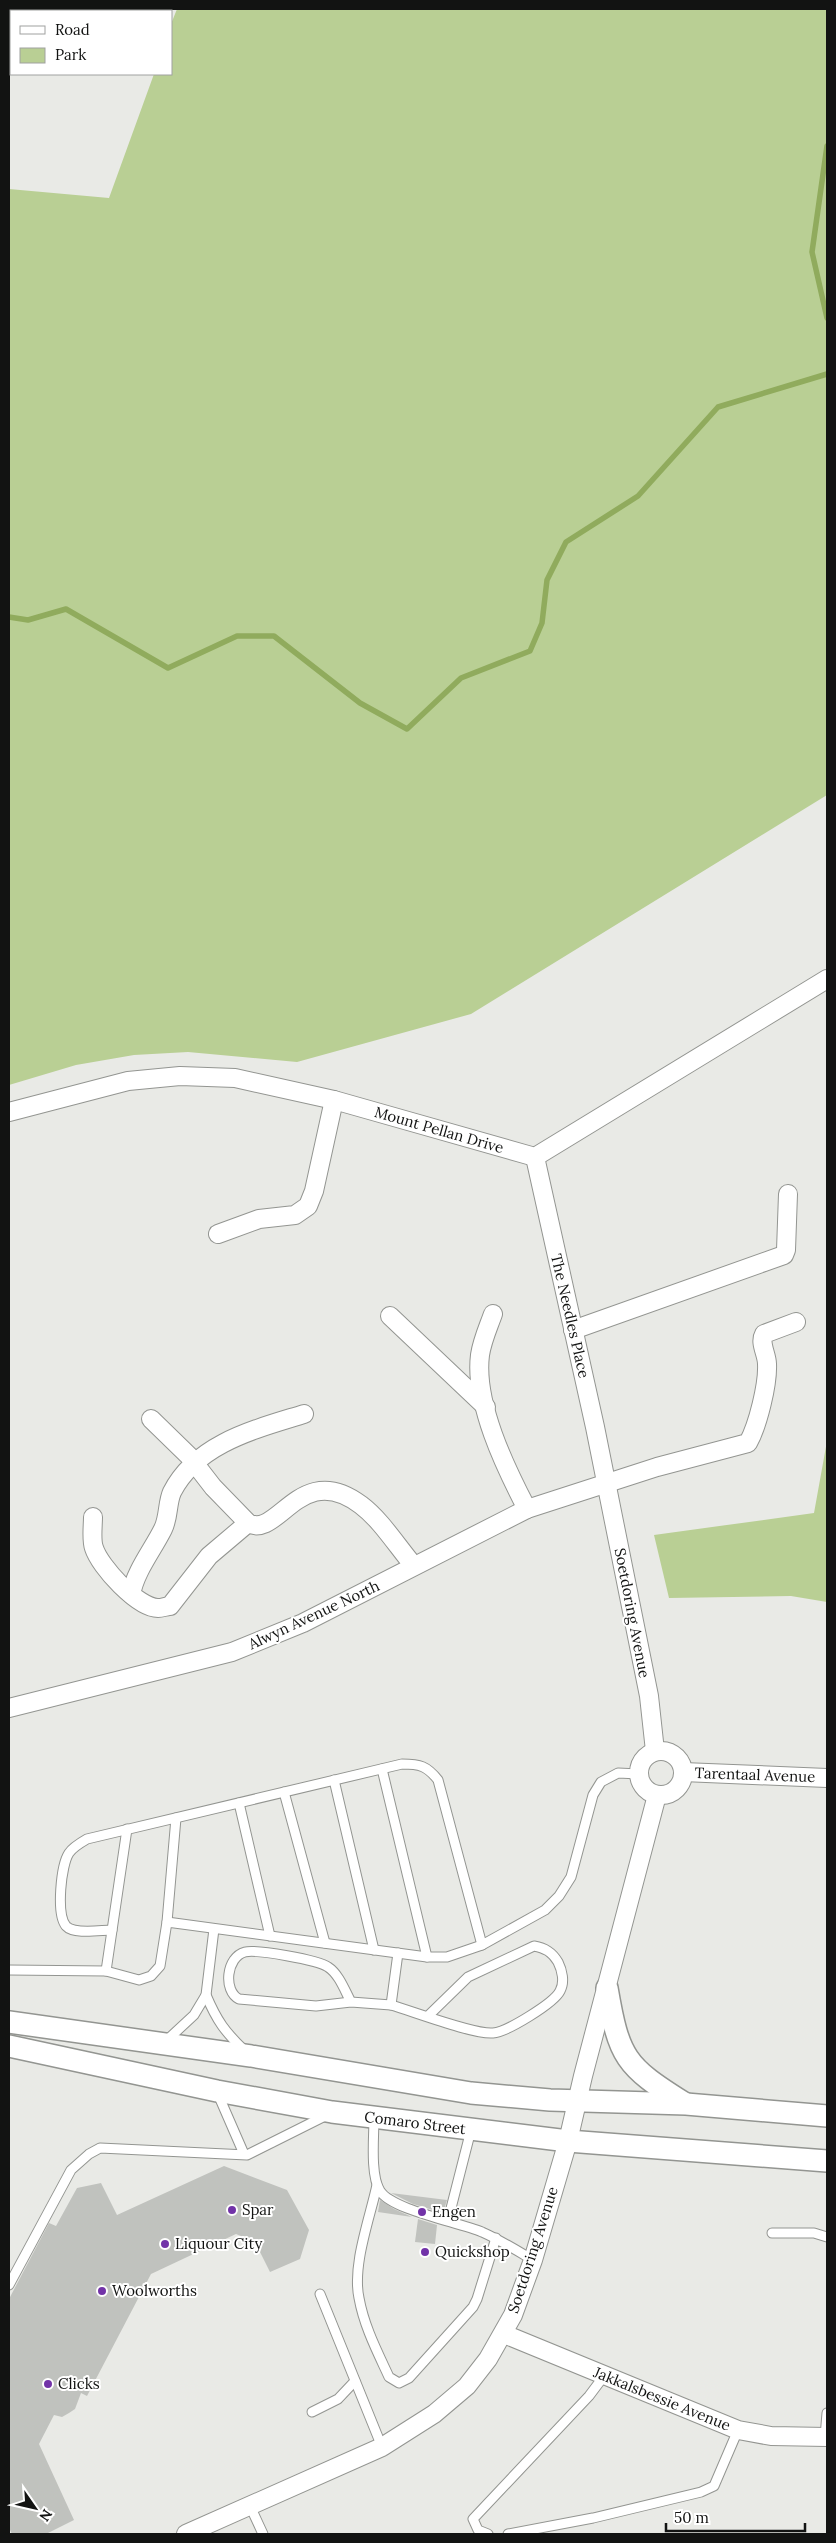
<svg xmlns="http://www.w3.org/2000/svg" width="836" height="2543" font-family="Lora,serif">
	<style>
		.green { fill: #b9cf94 }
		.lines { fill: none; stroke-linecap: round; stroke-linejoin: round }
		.stream { stroke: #90ab5d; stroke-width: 5.5 }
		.building { fill: #c0c2be }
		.service-casing { stroke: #939591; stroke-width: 11 }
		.minor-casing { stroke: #939591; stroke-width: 20 }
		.tertiary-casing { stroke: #939591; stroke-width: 24 }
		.service { stroke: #fff; stroke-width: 9 }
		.minor { stroke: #fff; stroke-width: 18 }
		.tertiary { stroke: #fff; stroke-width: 21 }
		.poi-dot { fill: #7233a8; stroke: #fff; stroke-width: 2 }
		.labels { text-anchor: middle; stroke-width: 4; stroke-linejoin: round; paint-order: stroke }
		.street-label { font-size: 15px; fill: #121312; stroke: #fff }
		.poi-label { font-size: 15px; fill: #121312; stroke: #fff; text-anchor: start }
	</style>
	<rect width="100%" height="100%" fill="#e9eae6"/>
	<g class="green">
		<polygon points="177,9 827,9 827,795 471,1014 297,1062 188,1052 134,1055 76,1065 9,1085 9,189 109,198 154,74 171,74 171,24"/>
		<polygon points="827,1441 827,1602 791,1596 669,1598 654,1535 814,1513"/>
	</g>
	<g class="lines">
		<g class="stream">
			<polyline points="827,146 812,252 827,318"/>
			<polyline points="9,617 28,620 66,609 168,668 237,636 274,636 360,703 407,729 461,678 530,651 542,623 547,580 566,542 638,496 718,407 827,374"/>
		</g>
	</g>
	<g class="building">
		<polygon points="224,2166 287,2190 309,2230 300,2259 270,2272 255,2242 236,2234 151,2274 87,2396 81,2393 75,2409 69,2413 62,2417 54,2415 39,2444 74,2520 46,2534 12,2534 9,2528 9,2299 49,2223 56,2226 77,2188 101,2183 117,2215"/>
		<polygon points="391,2193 447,2200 443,2213 413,2204"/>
		<polygon points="380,2200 394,2209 412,2217 378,2212"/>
		<polygon points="418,2219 437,2225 435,2244 415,2242"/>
	</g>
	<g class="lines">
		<g class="service-casing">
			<g id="service">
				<polyline points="382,1769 427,1957"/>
				<polyline points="334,1780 374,1950"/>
				<polyline points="284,1792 325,1943"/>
				<polyline points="239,1803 270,1936"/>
				<polyline points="167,1922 176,1818"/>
				<path d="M112,1930C101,1930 74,1935 66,1926C56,1914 61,1865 69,1853C73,1847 80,1843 87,1839L402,1764C420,1764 427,1766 438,1780L482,1945"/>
				<path d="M398,1953L391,2005C412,2011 475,2035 493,2033C507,2032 554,2003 560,1991C565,1982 562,1970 558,1962C552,1952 545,1948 534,1946L468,1977L428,2016"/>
				<polyline points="9,1970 106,1971 139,1980 151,1976 160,1966 167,1922 427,1957 447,1957 482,1945 545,1910 559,1896 571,1877 593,1795 601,1782 618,1773 639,1774"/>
				<polyline points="106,1971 127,1829"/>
				<path d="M206,1995C217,2021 225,2032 245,2051"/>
				<path d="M351,2002C345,1991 339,1974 328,1967C318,1960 256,1949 245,1952C226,1957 223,1991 239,1999L316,2006L351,2002L391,2005"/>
				<polyline points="166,2041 194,2015 206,1995 214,1929"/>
				<polyline points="217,2092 244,2154"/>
				<path d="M374,2118C374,2136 370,2175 380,2191C392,2210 458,2222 482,2232C500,2240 516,2250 533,2260"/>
				<path d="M377,2185C370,2218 352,2265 359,2298C364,2326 377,2351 389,2377L399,2383L409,2378L473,2307L477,2299L496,2238"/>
				<polyline points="448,2220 471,2130"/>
				<polyline points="772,2233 814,2233 827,2237"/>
				<polyline points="9,2285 71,2170 89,2154 100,2148 247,2155 327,2115"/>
				<polyline points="320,2294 382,2447"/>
				<polyline points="312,2412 338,2399 355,2381"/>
				<polyline points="825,2437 827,2413"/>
				<polyline points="250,2506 263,2534"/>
				<polyline points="488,2534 478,2530 473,2519 589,2396 604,2376"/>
				<polyline points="508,2534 593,2518 701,2492 714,2486 738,2430"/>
			</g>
		</g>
		<g class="minor-casing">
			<g id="minor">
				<polyline points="33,11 34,9"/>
				<polyline points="9,47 11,46"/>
				<polyline points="9,1112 128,1081 180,1076 235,1078 334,1100 535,1157 827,979"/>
				<polyline points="535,1157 595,1427 649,1696 655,1751"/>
				<polyline points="218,1234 259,1219 295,1215 308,1206 314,1191 334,1100"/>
				<path d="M493,1314C488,1328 482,1341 480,1355C474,1403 505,1467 527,1509"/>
				<polyline points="390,1316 486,1407"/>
				<polyline points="573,1330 784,1255 786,1250 788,1194"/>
				<path d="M151,1419L189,1456L213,1487L248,1523C278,1540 300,1459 361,1505C381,1520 397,1546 414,1566"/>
				<path d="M93,1517C93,1526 91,1540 94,1548C100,1567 138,1608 158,1608C162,1608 167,1606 170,1606L209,1556L248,1523"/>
				<path d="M131,1594C136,1570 152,1551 163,1529C169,1517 167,1503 172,1492C197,1443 256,1429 304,1414"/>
				<path d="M9,1708L232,1652L303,1623L527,1509L657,1467L748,1443C758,1425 768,1384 767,1364C767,1354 759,1343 764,1334L796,1322"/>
				<circle cx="661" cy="1773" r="22"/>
				<polyline points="683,1772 827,1778"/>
				<polyline points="504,2334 738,2430 771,2436 827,2437"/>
				<polyline points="186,2534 382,2447 434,2414 467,2386 488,2359 513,2315 533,2260 568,2141 583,2076 657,1795"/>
			</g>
		</g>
		<g class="tertiary-casing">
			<g id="tertiary">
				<path d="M607,1988C619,2058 625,2066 684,2103"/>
				<polyline points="9,2022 251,2056 471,2093 550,2100 686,2104 827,2116"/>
				<polyline points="9,2046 217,2091 332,2112 568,2141 827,2161"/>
			</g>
		</g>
		<use href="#service" class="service"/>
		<use href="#minor" class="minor"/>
		<use href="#tertiary" class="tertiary"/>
	</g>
	<g class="poi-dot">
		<circle cx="232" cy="2210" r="5"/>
		<circle cx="422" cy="2212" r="5"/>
		<circle cx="165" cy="2244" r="5"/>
		<circle cx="425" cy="2252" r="5"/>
		<circle cx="102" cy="2291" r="5"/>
		<circle cx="48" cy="2384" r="5"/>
	</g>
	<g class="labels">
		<g class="street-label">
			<text transform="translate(439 1130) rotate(16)" y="5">Mount Pellan Drive</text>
			<text transform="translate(570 1316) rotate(77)" y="5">The Needles Place</text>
			<text transform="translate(632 1613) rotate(79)" y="5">Soetdoring Avenue</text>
			<text transform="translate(314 1615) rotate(-25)" y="5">Alwyn Avenue North</text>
			<text transform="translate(755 1775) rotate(2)" y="5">Tarentaal Avenue</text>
			<text transform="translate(415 2123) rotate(7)" y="5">Comaro Street</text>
			<text transform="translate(533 2250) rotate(-72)" y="5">Soetdoring Avenue</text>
			<text transform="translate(662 2399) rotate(22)" y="5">Jakkalsbessie Avenue</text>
		</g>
		<g class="poi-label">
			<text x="242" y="2215">Spar</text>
			<text x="432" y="2217">Engen</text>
			<text x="175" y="2249">Liquour City</text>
			<text x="435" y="2257">Quickshop</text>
			<text x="112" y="2296">Woolworths</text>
			<text x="58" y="2389">Clicks</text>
		</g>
	</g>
	<rect width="836" height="2543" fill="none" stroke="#121312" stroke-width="20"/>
	<rect x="10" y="10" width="162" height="65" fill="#ffffff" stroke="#a0a1a0"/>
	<rect x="20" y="26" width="25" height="8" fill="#ffffff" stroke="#a0a1a0"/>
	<text x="55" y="35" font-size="15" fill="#121312">Road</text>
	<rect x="20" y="48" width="25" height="15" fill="#b9cf94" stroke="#a0a1a0"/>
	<text x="55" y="60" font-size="15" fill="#121312">Park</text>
	<g transform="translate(35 2508) rotate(124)" stroke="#ffffff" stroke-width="4" paint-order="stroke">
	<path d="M0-4L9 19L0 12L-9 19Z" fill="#121312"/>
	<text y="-8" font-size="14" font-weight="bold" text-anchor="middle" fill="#121312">N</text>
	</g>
	<path d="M666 2523v8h139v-8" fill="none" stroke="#121312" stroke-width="2.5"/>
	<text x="674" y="2523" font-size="15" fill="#121312" stroke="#ffffff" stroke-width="4" paint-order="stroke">50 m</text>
</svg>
